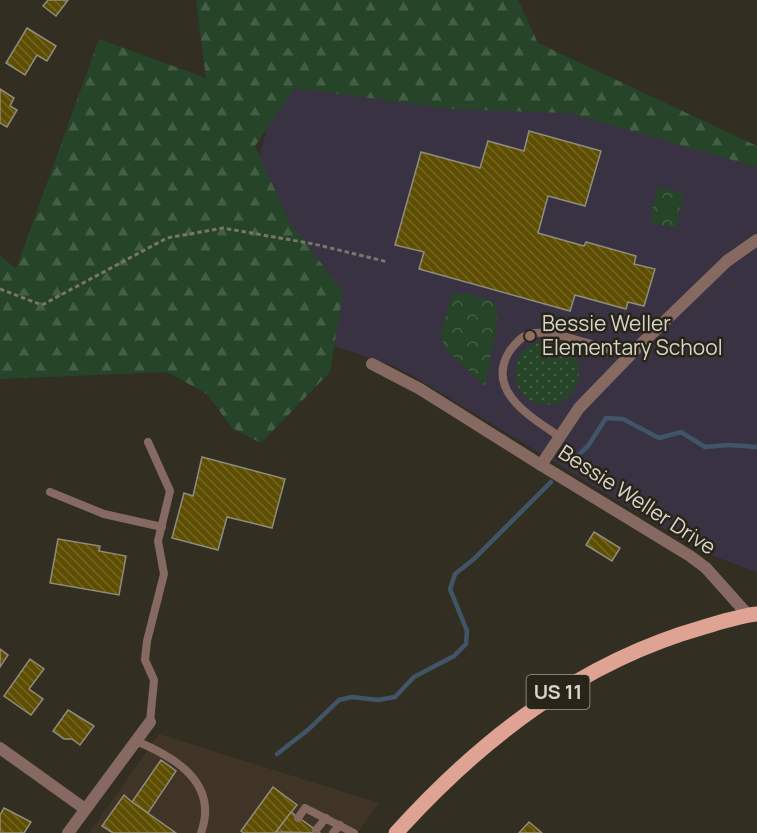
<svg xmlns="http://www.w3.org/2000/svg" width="757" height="833" font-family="Manrope,sans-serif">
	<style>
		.commercial { fill: #3f3425 }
		.education { fill: #393242 }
		.grass { fill: url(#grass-dots) }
		.forest { fill: url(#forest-firs) }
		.park { fill: url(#park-crowns) }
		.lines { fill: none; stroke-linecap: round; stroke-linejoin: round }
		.stream { stroke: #405568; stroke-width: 4.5 }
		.building { fill: url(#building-back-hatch); stroke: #908c7d; stroke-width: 1.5 }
		.path { stroke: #78756a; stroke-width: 3; stroke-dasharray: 4.5 3; stroke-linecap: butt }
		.lane { stroke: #866961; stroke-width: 8 }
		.street { stroke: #866961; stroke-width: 12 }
		.primary { stroke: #dea393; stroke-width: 15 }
		.education-dot { fill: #8d6e63; stroke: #282418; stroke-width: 2 }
		.labels { text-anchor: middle; stroke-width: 5; stroke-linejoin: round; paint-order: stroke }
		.shield { fill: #282418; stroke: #a29f95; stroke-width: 1.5 }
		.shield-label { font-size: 20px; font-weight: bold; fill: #d6d4cb }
		.poi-label { font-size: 21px; fill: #d6d4cb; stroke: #282418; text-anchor: start }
		.street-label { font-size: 21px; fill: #d6d4cb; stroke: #282418 }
	</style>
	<defs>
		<pattern id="grass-dots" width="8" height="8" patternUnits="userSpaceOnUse" patternTransform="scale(1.5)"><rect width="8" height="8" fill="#254428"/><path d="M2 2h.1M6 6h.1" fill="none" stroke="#445e46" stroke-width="1.8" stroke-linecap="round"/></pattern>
		<pattern id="forest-firs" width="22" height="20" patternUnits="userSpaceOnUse" patternTransform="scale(1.5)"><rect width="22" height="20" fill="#254428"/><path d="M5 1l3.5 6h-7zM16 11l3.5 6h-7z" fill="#445e46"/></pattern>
		<pattern id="park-crowns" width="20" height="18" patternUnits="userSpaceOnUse" patternTransform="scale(1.5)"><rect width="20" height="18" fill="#254428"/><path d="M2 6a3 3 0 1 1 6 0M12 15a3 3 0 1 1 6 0" fill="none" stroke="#445e46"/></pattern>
		<pattern id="building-back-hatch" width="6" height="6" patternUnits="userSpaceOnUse" patternTransform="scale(1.5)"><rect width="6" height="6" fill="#5d4e02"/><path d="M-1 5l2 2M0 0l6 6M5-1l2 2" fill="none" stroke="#746726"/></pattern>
	</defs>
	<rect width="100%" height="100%" fill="#322e21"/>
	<polygon class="commercial" points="159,734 379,803 357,833 89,833"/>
	<polygon class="education" points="287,62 577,107 757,157 757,572 702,552 413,376 393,366 215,305"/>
	<circle class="grass" cx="547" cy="373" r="32"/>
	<polygon class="forest" points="196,0 518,0 538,43 757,146 757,167 569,113 452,109 295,88 255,146 289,221 343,292 330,372 261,443 232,428 207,394 167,372 0,379 0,255 16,269 99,39 206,78"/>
	<g class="park">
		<polygon points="657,187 683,193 676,228 650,223"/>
		<polygon points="452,294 470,294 493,302 498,317 485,386 443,347 442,331"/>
	</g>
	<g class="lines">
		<g class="stream">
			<polyline points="571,462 588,446 606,418 623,419 659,438 681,432 705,447 729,445 757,447"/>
			<polyline points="277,754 309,729 339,700 352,697 378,700 395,697 414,677 454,656 466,644 467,631 450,589 455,574 474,559 551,482"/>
		</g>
	</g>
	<g class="building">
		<polygon points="48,0 68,0 56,16 43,6"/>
		<polygon points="27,28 56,46 47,61 37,55 25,75 6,63"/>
		<polygon points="0,89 14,98 10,106 17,110 7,127 0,123"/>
		<polygon points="529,131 601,151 585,206 548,196 538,233 584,246 586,242 636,256 634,264 655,269 644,306 628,302 626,309 575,295 570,311 419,269 424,252 395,245 421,152 480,168 488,141 524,151"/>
		<polygon points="202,457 285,479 272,528 227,517 218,550 172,538 184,493 193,496"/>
		<polygon points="594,532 620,548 612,561 586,545"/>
		<polygon points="58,539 100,546 99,551 126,556 119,595 50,583"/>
		<polygon points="0,649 8,655 0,667"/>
		<polygon points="30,659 44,669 29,689 43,699 31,715 4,696"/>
		<polygon points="68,710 94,726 80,745 72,739 64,739 53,731"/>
		<polygon points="161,760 176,771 148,813 132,802"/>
		<polygon points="273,787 297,805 275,833 244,833 241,831"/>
		<polygon points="124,795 132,802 176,833 113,833 102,826"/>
		<polygon points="4,808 31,822 24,833 0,833 0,815"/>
		<polygon points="291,812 320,833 276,832"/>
		<polygon points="529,822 542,833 519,833"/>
	</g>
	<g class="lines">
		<polyline class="path" points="0,289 42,305 167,238 223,228 314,244 388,262"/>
		<g class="lane">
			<path d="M560,437C533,418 485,392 509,352C514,345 520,337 529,334C550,327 606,350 629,356"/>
			<polyline points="148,442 170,491 158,541 164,574 147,641 145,660 154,680 150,722"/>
			<polyline points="50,492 104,514 162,527"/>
			<path d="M136,741C175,757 219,783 201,833"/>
			<polyline points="298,818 305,808 354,833"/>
			<polyline points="316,830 326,818"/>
			<polyline points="333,833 340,825"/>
		</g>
		<g class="street">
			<polyline points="372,364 420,389 541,465"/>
			<polyline points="748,615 706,568 690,556 541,465 579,408 635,350 727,261 757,240"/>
			<polyline points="0,748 85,809"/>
			<polyline points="68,833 150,722"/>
		</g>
		<path class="primary" d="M396,833C481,739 580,662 704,627C721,622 739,616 757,614"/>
	</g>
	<circle class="education-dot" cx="530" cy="336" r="6"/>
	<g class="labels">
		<rect class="shield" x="526.5" y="675" width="63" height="34" rx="4.5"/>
		<g class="shield-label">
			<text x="558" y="699">US 11</text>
		</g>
		<g class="poi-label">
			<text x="542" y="331">Bessie Weller<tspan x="542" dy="24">Elementary School</tspan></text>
		</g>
		<g class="street-label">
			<text transform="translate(637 500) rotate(33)" y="7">Bessie Weller Drive</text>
		</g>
	</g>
</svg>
